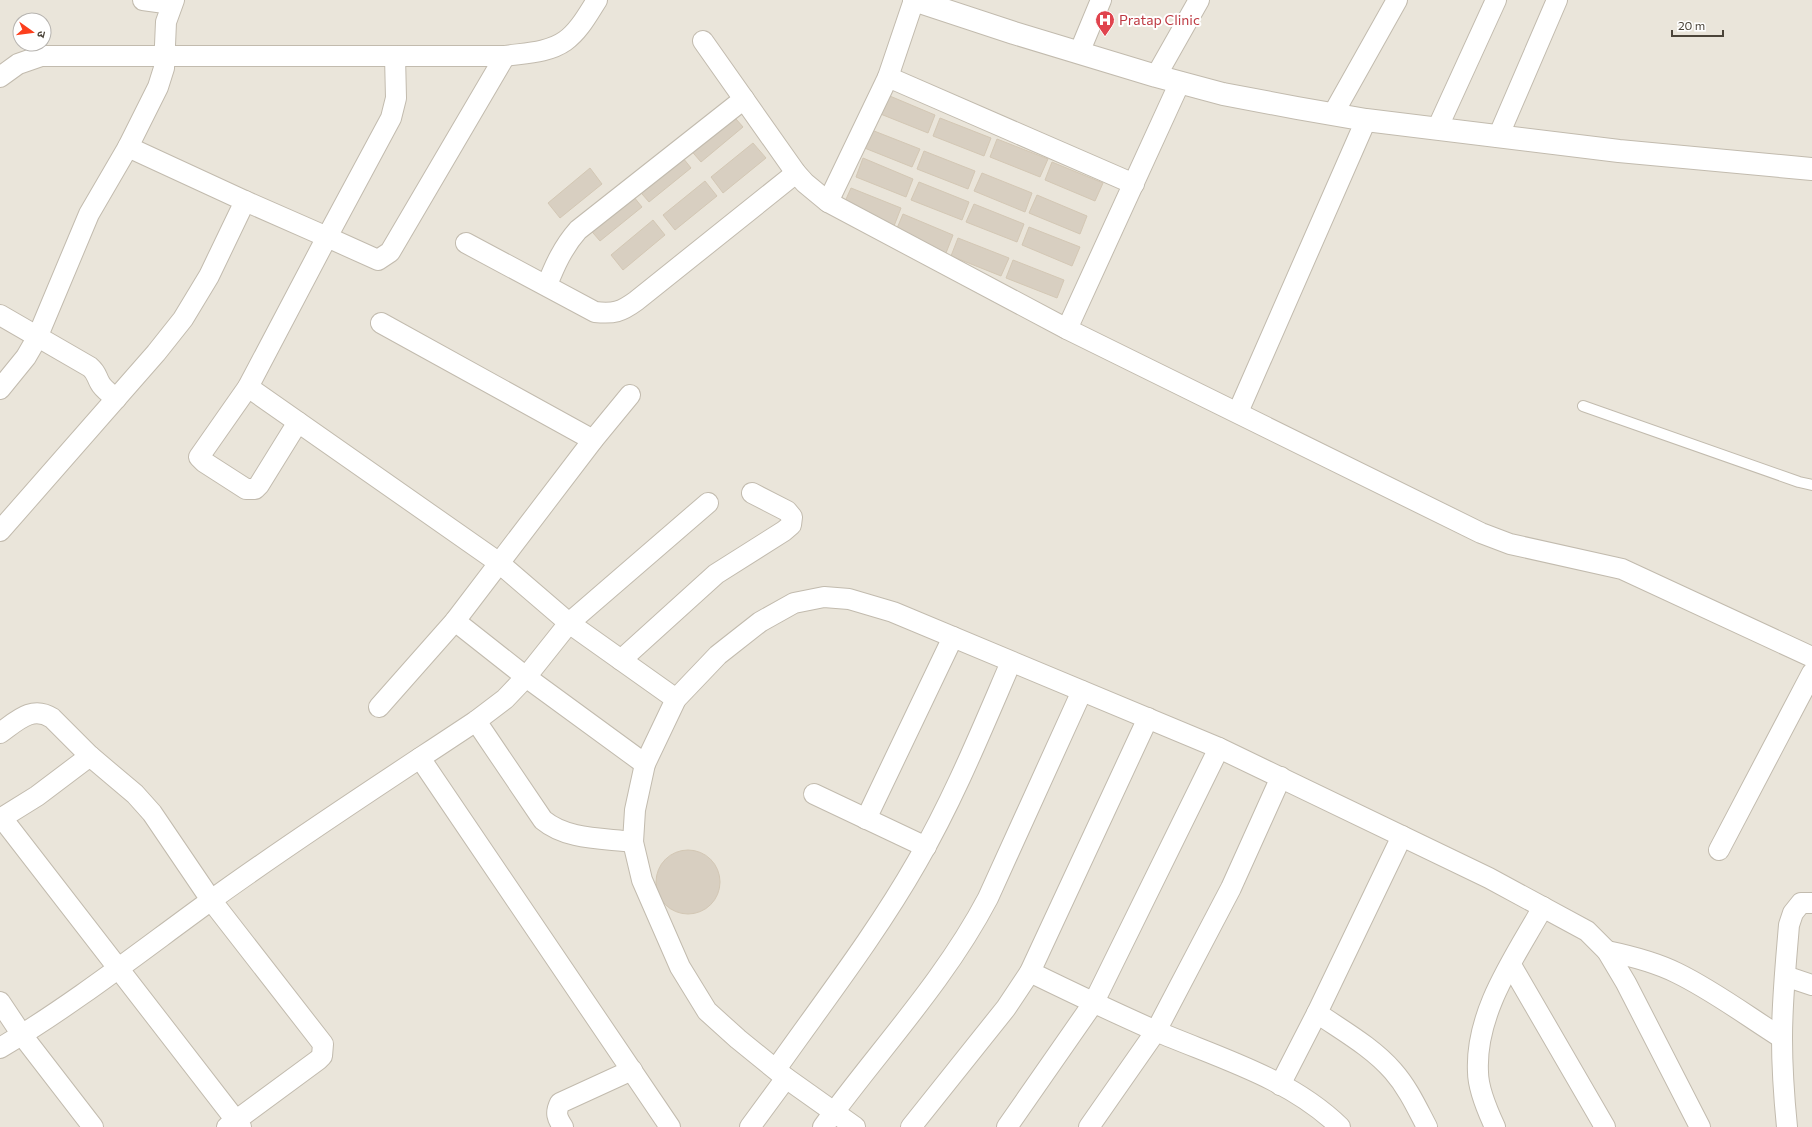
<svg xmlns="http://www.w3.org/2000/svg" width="1812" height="1127" font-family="Commissioner,'Noto Sans Devanagari',sans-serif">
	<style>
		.residential { fill: #eae5da; fill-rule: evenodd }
		.building { fill: #d8cfc1; stroke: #d3c7b4 }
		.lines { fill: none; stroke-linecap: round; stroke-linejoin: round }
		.service-casing { stroke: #c2bbae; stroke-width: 12 }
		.minor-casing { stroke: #c2bbae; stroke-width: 22 }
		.tertiary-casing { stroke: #c2bbae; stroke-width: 24 }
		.service { stroke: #fff; stroke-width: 10 }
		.minor { stroke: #fff; stroke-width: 20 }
		.tertiary { stroke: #fff; stroke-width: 22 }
		.labels { text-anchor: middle; stroke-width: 4; stroke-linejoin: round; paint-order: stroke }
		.health-label { font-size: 14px; fill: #be3a42; stroke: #fff; text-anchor: start }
	</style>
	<rect width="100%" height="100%" fill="#f6f3ec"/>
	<path class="residential" d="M0,0H1812V1127H0ZM20,20H44V44H20Z"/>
	<g class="building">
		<polygon points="885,94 935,115 928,133 878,113"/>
		<polygon points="730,112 743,127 701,162 688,147"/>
		<polygon points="940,118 991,138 984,156 933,136"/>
		<polygon points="869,129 920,149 912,167 862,147"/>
		<polygon points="997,139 1048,159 1040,177 990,157"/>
		<polygon points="753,143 766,158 723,193 711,177"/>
		<polygon points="924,151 975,171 968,189 917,169"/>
		<polygon points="679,153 691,168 649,202 636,187"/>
		<polygon points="863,158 913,179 906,197 856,177"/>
		<polygon points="1052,162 1103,183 1095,201 1045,180"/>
		<polygon points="590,168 602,184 560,218 548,203"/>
		<polygon points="982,173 1032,193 1025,212 974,191"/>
		<polygon points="705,181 717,196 675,230 663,215"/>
		<polygon points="919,182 969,202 962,220 911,200"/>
		<polygon points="851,188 901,208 894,226 843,206"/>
		<polygon points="629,191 642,207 600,241 587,226"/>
		<polygon points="1037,195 1087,216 1080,234 1029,213"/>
		<polygon points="974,204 1024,224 1017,242 966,222"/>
		<polygon points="903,214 953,235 946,253 895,233"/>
		<polygon points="653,220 665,235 623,270 611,255"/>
		<polygon points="1029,227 1080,247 1072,266 1022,245"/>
		<polygon points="958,238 1009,258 1001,276 951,256"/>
		<polygon points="1013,260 1064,280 1057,298 1006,278"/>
		<circle cx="688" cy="882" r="32"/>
	</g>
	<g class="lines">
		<g class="service-casing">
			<polyline id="service" points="1583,406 1799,482 1812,485"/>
		</g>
		<g class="minor-casing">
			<g id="minor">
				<polyline points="143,0 172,4"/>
				<polyline points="914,0 888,77 828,202 1067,329 1481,533 1510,544 1622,569 1812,657"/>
				<polyline points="703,41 796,173 805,183 828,202"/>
				<polyline points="1079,53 1101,0"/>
				<polyline points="1156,76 1199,0"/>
				<path d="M0,77L18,64L41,56H505C524,53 548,53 565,41C579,31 588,14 597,0"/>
				<polyline points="888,77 1134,184"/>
				<polyline points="1333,114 1397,0"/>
				<polyline points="1437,129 1496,0"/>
				<polyline points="1498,137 1557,0"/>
				<polyline points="245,201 327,237 391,118 396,98 395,56"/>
				<path d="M466,243L595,312C614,314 621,312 636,301L796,173"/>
				<path d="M547,285C555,265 563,247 578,230L744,99"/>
				<path d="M0,315L90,367C97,373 96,376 100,383C103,389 111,394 116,399"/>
				<polyline points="381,323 593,440"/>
				<polyline points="1067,329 1180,82"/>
				<polyline points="248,387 498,562 569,623 676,699"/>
				<polyline points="0,389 26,357 37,338 89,214 128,147 158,87 164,68 166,22 174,0"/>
				<polyline points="1238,412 1366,120"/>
				<polyline points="298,422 259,485 255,489 246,489 204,462 199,457 248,387 327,237 378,260 390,252 505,56"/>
				<polyline points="0,531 156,353 183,319 209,276 245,201 128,147"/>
				<polyline points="455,621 526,677 569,623 708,503"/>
				<polyline points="621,660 716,574 784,531 791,525 792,517 787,511 752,493"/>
				<polyline points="379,707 455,621 593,440 630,395"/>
				<path d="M476,721L543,820C567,840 603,838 633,842"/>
				<path d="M0,733C17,721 32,705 52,718L90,756"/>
				<polyline points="420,758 670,1127"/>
				<polyline points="814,794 926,847"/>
				<polyline points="2,818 241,1127"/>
				<polyline points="0,819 37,796 90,756 135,794 152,813 211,900 323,1044 322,1056 318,1060 227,1127"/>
				<polyline points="866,819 953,637"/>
				<polyline points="1719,850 1812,673"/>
				<path d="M1607,951C1631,956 1655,962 1677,973C1714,991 1747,1016 1782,1038"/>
				<polyline points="1511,965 1605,1127"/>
				<path d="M1030,972C1071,992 1113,1012 1156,1031C1219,1058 1290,1078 1340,1127"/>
				<polyline points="1785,976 1812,985"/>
				<polyline points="0,1002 22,1035 93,1127"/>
				<path d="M1317,1013C1343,1031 1372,1047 1393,1071C1408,1088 1417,1108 1427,1127"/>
				<path d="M0,1048C74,1004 141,951 210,901C297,838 387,780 476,721L505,699L526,677L645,764"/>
				<path d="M776,1069C824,1001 876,934 917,862C954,798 982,729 1011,662"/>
				<polyline points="1280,1085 1317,1013 1402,836"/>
				<path d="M563,1127C557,1118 555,1113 560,1103L632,1070"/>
				<polyline points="750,1127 786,1078"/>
				<path d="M823,1127C878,1051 944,982 988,898L1082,691"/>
				<polyline points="855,1127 786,1078 738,1039 707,1011 680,967 642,880 633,842 635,810 645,764 676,699 718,655 760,622 794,603 824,597 849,599 893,612 1219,748 1489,878 1587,931 1607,951 1626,983 1700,1127"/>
				<polyline points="911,1127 1006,1008 1030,972 1148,718"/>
				<polyline points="1007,1127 1094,1002 1219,748"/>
				<polyline points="1089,1127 1156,1031 1231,888 1281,777"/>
				<path d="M1495,1127C1488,1112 1478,1089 1478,1072C1475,1012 1515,957 1543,907"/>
				<path d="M1787,1127C1784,1097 1782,1068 1782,1038C1782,1000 1786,962 1789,925L1793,913L1801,903H1812"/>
			</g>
		</g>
		<g class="tertiary-casing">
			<polyline id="tertiary" points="914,0 1014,33 1156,76 1223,94 1297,108 1366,120 1619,151 1812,169"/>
		</g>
		<use href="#service" class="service"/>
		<use href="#minor" class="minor"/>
		<use href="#tertiary" class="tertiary"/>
	</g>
	<defs>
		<g id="hospital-pin" transform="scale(1)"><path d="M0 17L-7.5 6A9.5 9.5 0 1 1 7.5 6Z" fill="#e0444e" stroke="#fff"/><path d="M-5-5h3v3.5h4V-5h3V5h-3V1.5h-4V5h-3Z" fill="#fff"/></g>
	</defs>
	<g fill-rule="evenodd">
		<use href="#hospital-pin" x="1105" y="20"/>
	</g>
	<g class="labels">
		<g class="health-label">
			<text x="1119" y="25">Pratap Clinic</text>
		</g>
	</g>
	<g transform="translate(32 32) rotate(104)"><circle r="19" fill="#ffffff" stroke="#b7b4b0"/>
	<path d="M0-3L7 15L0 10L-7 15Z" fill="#fc3f1d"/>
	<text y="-6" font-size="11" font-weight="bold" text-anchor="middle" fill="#4b4439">उ</text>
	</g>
	<path d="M1672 30v6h51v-6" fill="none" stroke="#4b4439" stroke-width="2"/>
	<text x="1678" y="30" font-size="12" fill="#4b4439" stroke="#ffffff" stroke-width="3" paint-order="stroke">20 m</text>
</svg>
